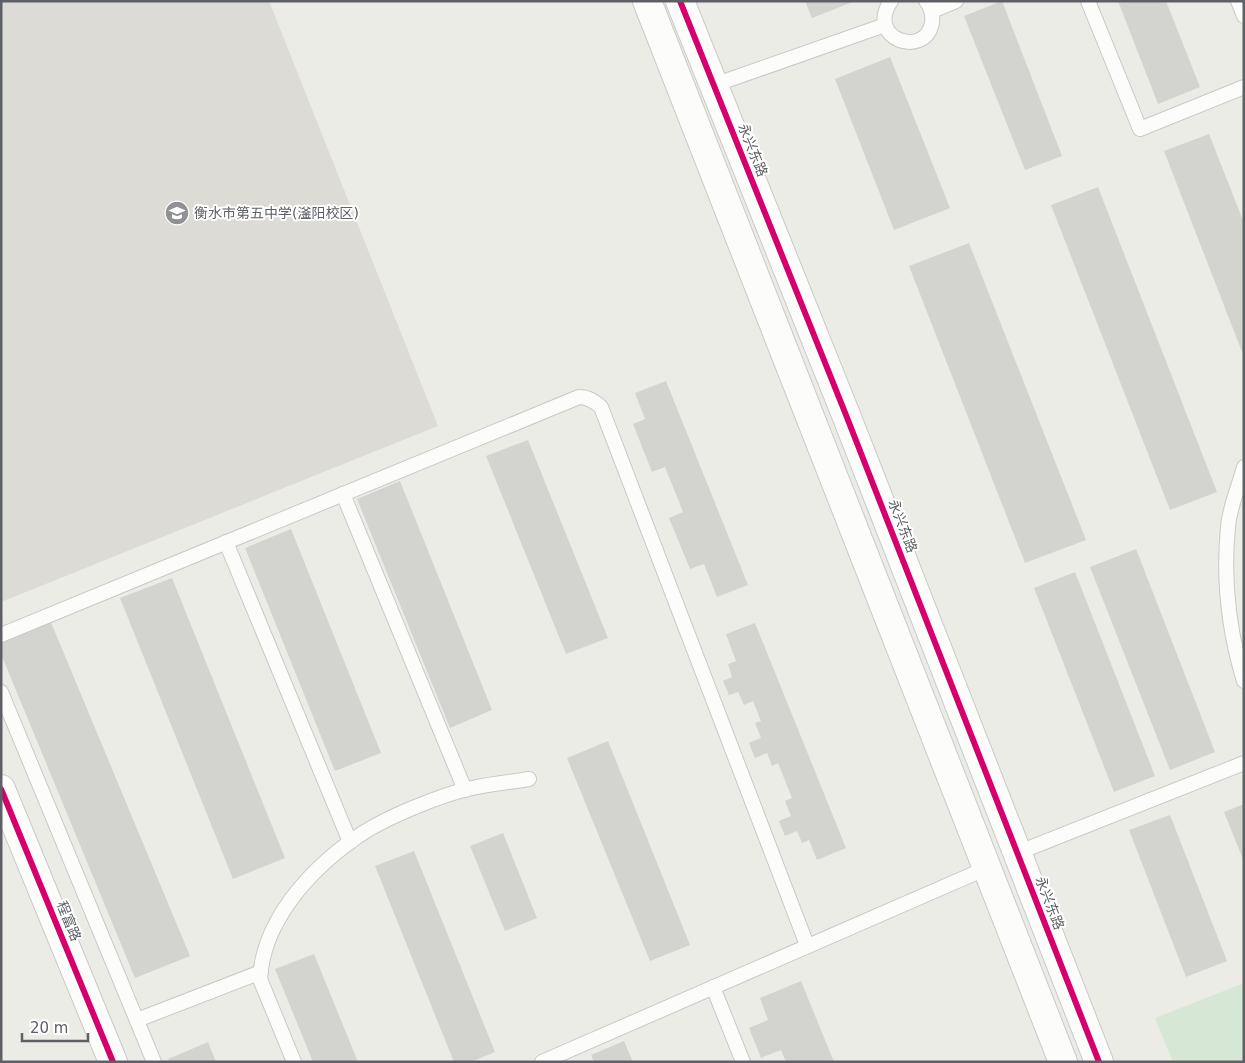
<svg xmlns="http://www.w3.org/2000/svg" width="1245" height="1063" font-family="'DejaVu Sans','Noto Sans SC',sans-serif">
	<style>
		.education { fill: #dcdbd6 }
		.green { fill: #d6e7d5 }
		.building { fill: #d3d3d0 }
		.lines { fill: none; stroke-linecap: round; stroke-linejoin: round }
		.lane-casing { stroke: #c8c8c8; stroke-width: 16 }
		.secondary-casing { stroke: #c9c9c9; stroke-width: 30 }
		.lane { stroke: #fcfcfb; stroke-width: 14 }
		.secondary { stroke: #fcfcfb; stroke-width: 28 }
		.cycleway-casing { stroke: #fff; stroke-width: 9 }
		.cycleway { stroke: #d6006c; stroke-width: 6 }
		.labels { text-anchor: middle; stroke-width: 4; stroke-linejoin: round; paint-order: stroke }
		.street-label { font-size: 14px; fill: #5d6064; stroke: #fff }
		.poi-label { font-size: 14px; fill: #5d6064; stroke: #fff; text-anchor: start }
	</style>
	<rect width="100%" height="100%" fill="#ecece7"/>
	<polygon class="education" points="1,1 269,1 438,426 1,602"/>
	<polygon class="green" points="1244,983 1244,1062 1173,1062 1155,1018"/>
	<g class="building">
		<polygon points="805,1 855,1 812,18"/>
		<polygon points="1002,1 1062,156 1025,170 964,16"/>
		<polygon points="1118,1 1166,1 1200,87 1158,104"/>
		<polygon points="890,57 950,208 894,230 835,79"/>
		<polygon points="1209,134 1244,223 1244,357 1164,151"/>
		<polygon points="1098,187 1217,492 1170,510 1051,205"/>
		<polygon points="969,243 1086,540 1025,563 909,266"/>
		<polygon points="666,381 748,585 717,597 704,564 690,569 669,518 683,512 665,467 652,472 633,424 645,419 635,393"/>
		<polygon points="528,440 608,638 566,654 486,456"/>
		<polygon points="400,481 492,710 450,728 357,499"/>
		<polygon points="291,529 381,753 335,771 245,548"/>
		<polygon points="1136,549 1215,752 1170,770 1090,567"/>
		<polygon points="1075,572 1155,776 1114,792 1034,588"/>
		<polygon points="172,578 285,858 233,879 120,598"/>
		<polygon points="50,620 190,956 135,978 1,654 1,640"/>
		<polygon points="755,623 846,848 817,860 809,840 802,843 797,831 785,836 779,821 791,816 785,801 792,798 778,763 772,766 767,753 755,758 749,743 761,738 755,723 761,721 753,701 744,705 738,692 729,695 723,681 732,677 728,664 736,661 726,634"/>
		<polygon points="608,741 690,945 650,961 567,758"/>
		<polygon points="1244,804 1244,862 1224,812"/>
		<polygon points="1170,815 1227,961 1186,977 1129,830"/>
		<polygon points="503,833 537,918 505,931 470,846"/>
		<polygon points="414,851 495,1052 471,1062 454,1062 375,866"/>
		<polygon points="314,954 358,1062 313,1062 275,969"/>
		<polygon points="801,981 834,1062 786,1062 781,1050 761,1058 749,1028 768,1020 760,998"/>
		<polygon points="624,1041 633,1062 594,1062 591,1055"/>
		<polygon points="208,1042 216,1062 170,1062 168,1059"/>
	</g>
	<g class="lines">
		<g class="lane-casing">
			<g id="lane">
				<path d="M891,1C865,39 925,59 932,23C933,15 931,7 926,1"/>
				<polyline points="1088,1 1140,129 1244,87"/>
				<polyline points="1238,1 1244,16"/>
				<polyline points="932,11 956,1"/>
				<polyline points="714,85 885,25"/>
				<path d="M1244,467C1239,486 1229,509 1228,527C1223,578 1229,632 1244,681"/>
				<polyline points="343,494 465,790"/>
				<polyline points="226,542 350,842"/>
				<path d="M1,635L579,397C588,397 594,401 601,407L807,945"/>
				<polyline points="1,692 154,1062"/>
				<polyline points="1017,853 1244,763"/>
				<polyline points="713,987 743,1062"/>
				<polyline points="137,1020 261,972"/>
				<path d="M294,1062L260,979C263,921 309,871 354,839C381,819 440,795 472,788C491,784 510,782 529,779"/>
				<polyline points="542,1062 987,868"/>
			</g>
		</g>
		<g class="secondary-casing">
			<g id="secondary">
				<polyline points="647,1 1063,1062"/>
				<polyline points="680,1 846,415 1099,1062"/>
				<polyline points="1,789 113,1062"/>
			</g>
		</g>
		<use href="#lane" class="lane"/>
		<use href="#secondary" class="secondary"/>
		<g class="cycleway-casing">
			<g id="cycleway">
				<polyline points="680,1 846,415 1099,1062"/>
				<polyline points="1,789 113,1062"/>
			</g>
		</g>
		<use href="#cycleway" class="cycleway"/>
	</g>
	<defs>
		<g id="school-disc" transform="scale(1.25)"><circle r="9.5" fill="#8f9192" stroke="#fff"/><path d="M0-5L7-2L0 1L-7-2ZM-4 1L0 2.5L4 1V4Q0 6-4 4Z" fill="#fff"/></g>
	</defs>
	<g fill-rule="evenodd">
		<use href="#school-disc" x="177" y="213"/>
	</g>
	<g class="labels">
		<g class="street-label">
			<text transform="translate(753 150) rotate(68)" y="5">永兴东路</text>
			<text transform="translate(903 526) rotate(69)" y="5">永兴东路</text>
			<text transform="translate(1050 903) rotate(69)" y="5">永兴东路</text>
			<text transform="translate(69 921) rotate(68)" y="5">程富路</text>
		</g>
		<g class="poi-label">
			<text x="194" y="218">衡水市第五中学(滏阳校区)</text>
		</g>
	</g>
	<rect width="1245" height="1063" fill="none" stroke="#5d6064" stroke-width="5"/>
	<path d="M22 1033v8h66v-8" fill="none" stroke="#5d6064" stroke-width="2.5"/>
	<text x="30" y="1033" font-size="15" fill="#5d6064" stroke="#ffffff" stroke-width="4" paint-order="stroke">20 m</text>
</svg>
